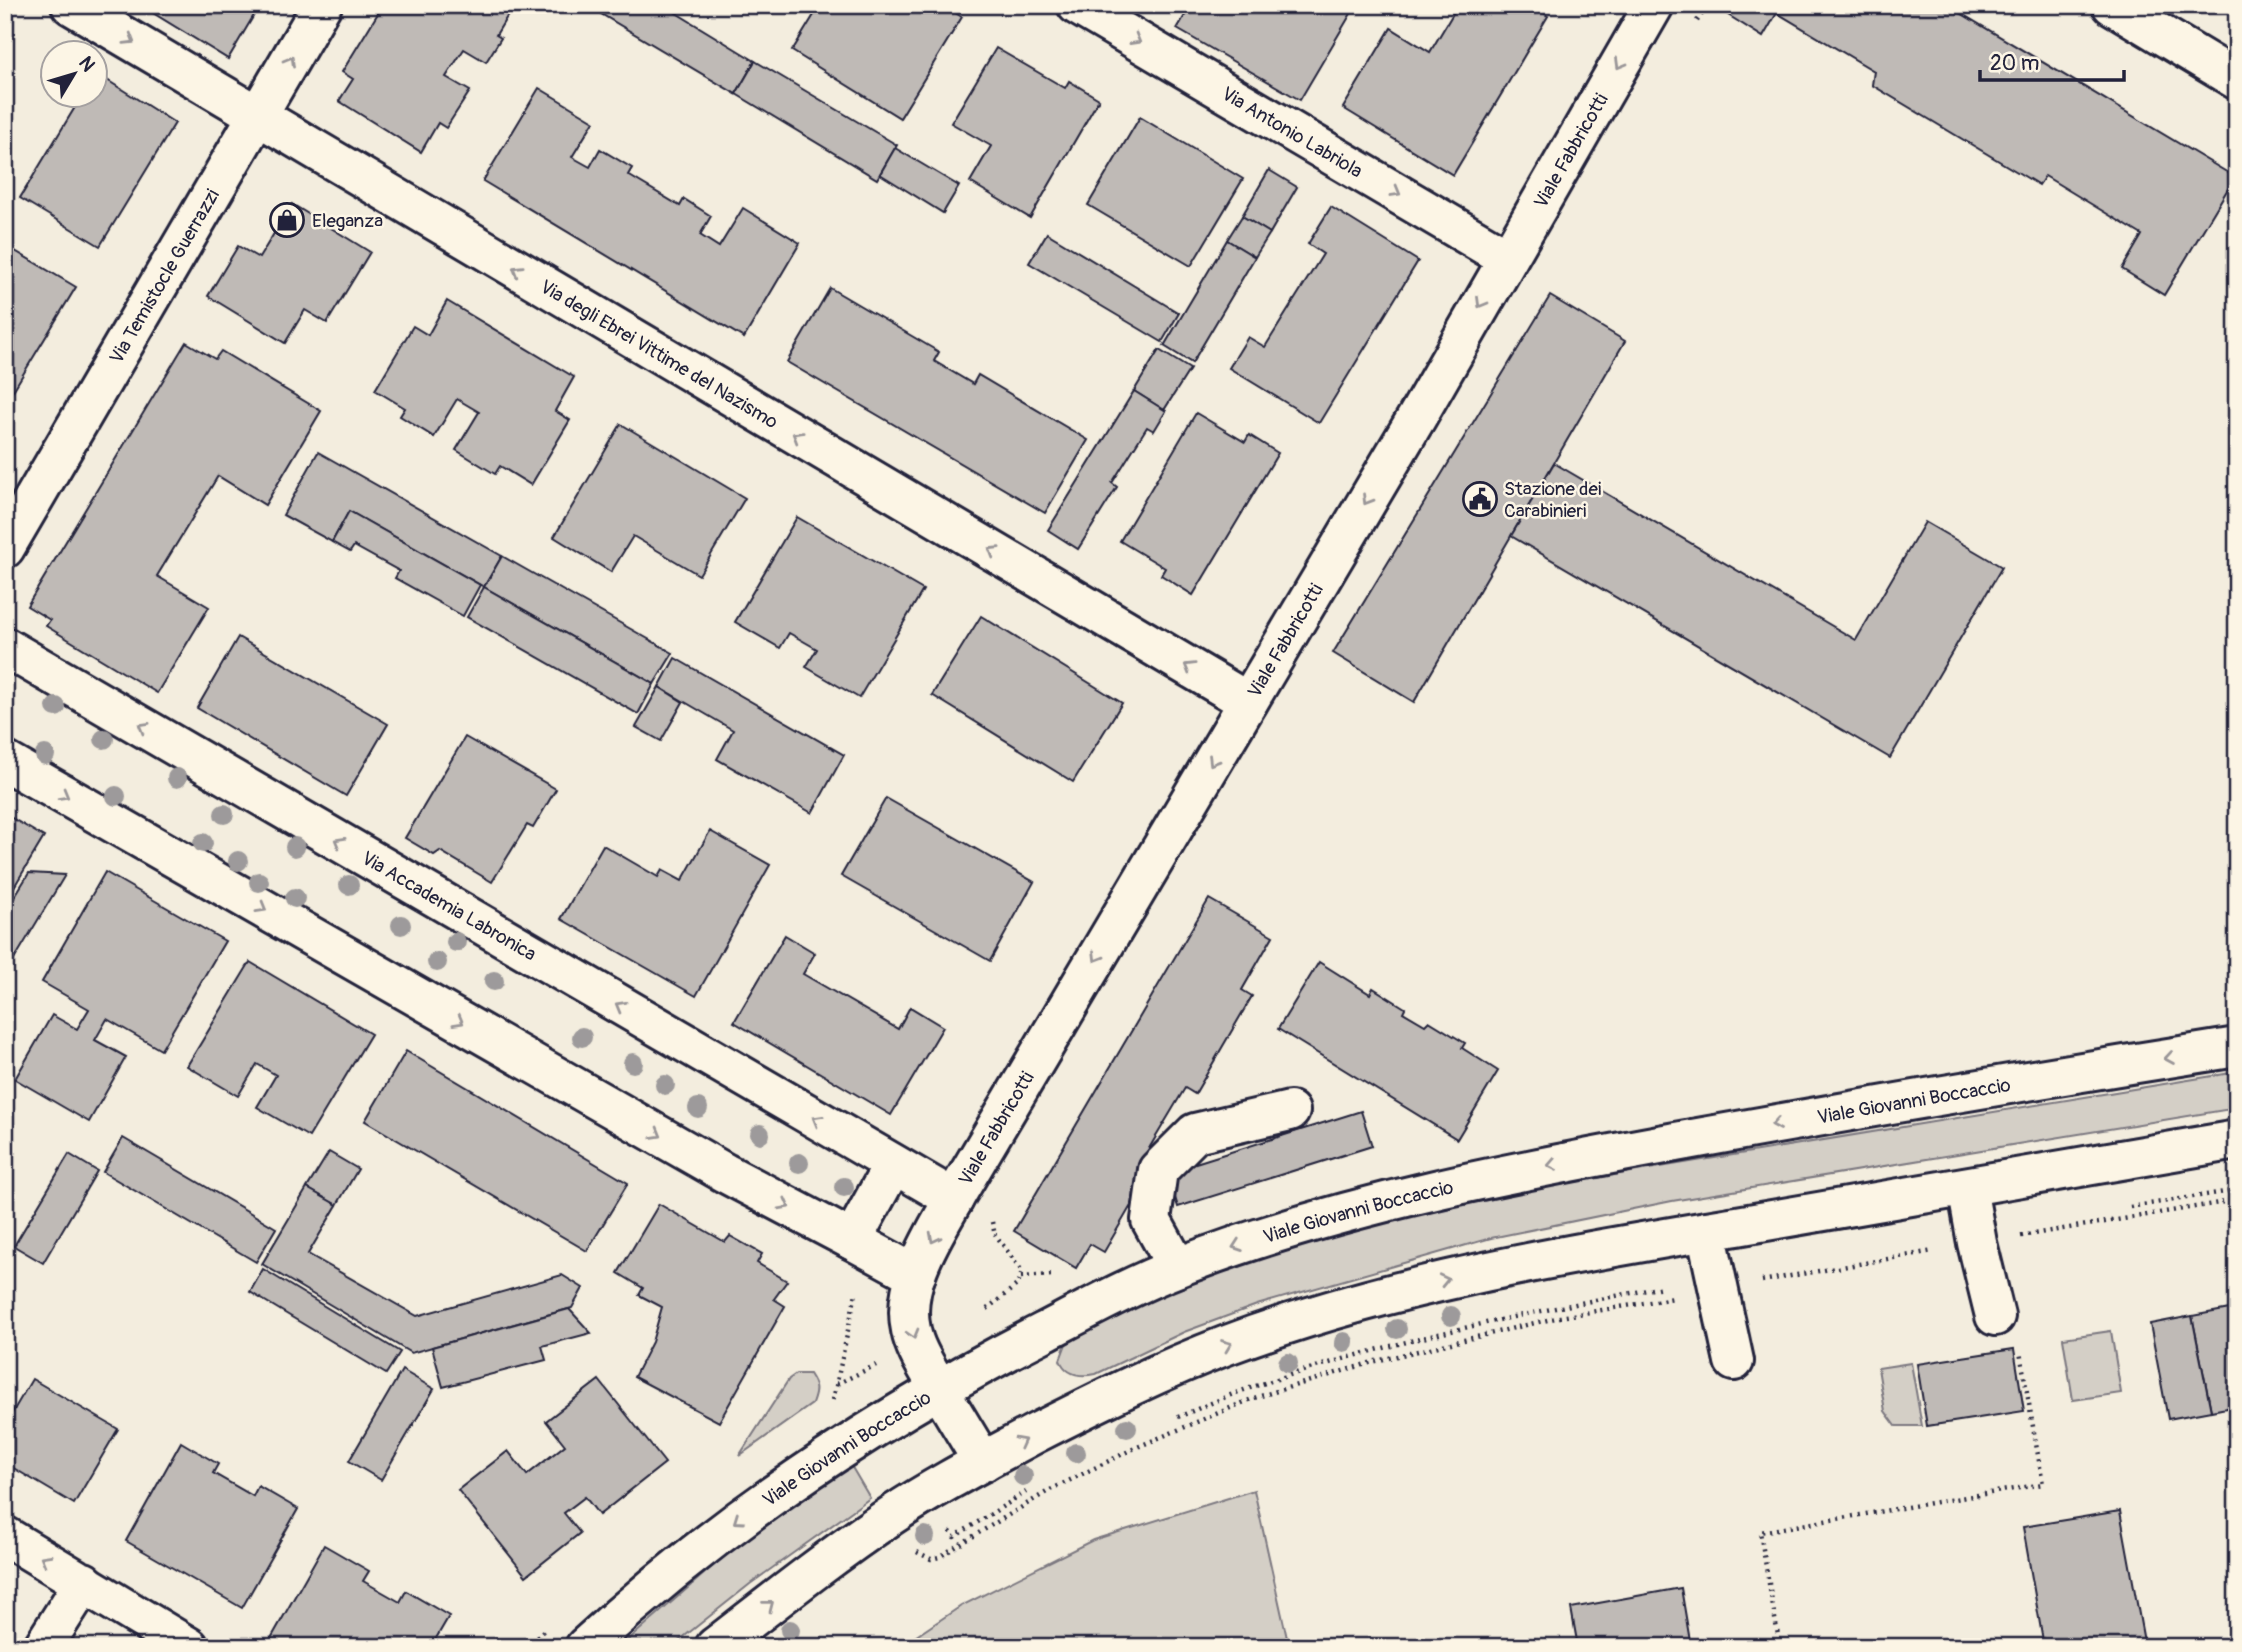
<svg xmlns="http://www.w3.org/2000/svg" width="2242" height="1652" font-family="Pangolin,sans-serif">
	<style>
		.green { fill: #d4cfc6; stroke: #7b7880; stroke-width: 2 }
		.building { fill: #bfbab6; stroke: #22223b; stroke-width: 2 }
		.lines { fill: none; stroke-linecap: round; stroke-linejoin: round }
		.minor-casing { stroke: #22223b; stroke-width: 44 }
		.major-casing { stroke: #22223b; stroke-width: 44 }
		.path { stroke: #22223b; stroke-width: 4.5; stroke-dasharray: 2 5; stroke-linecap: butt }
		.minor { stroke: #fcf5e5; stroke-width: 38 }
		.major { stroke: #fcf5e5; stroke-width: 38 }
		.tree { fill: #9d9a9b }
		.oneway { stroke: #9a9698 }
		.labels { text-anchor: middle; stroke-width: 5; stroke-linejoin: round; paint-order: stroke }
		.street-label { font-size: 19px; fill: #22223b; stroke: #fcf5e5 }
		.poi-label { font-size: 19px; fill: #22223b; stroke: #fcf5e5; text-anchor: start }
	</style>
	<rect width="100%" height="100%" fill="#f3edde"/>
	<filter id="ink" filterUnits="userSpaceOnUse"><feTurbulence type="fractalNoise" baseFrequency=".0143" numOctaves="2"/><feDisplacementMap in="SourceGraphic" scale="14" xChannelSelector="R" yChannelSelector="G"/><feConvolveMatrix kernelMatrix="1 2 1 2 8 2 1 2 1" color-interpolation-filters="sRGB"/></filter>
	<g filter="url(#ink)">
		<g class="green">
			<path d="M2237,1072V1108L1672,1201L1491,1238L1257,1305L1184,1332L1096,1374C1081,1377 1066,1375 1060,1360L1066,1344L1137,1304L1238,1265L1397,1216L1492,1196L1666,1166Z"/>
			<polygon points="2111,1331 2121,1393 2073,1400 2063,1338"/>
			<polygon points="1911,1363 1922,1426 1896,1426 1885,1411 1878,1368"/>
			<path d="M796,1374H809C817,1386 817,1391 812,1404L739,1456L789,1379Z"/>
			<polygon points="850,1464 870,1498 750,1584 671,1647 620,1647 736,1546"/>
			<polygon points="1254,1490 1289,1647 900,1647 961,1606 1093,1540"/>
		</g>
		<g class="building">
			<polygon points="140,5 260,5 228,59"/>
			<polygon points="383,5 514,5 496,35 501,38 486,62 464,49 446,77 470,91 446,128 438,123 421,152 339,101 353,79 342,72"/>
			<polygon points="586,5 663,5 755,61 736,94"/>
			<polygon points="820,5 942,5 962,17 900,118 792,51"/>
			<polygon points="1191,5 1356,5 1300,100 1177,29"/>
			<polygon points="1458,5 1531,5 1548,16 1453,175 1343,108 1391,28 1430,52"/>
			<polygon points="1733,5 1947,5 2235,177 2164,295 2122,269 2142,235 2045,176 2039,185 1872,85 1874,71 1777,13 1763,37 1728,15"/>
			<polygon points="996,48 1065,88 1069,81 1099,99 1030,218 970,182 991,146 951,123"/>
			<polygon points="755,61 897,145 877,179 736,94"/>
			<polygon points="96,73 175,123 100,246 20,198 83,94 94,94"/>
			<polygon points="539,88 594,121 572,157 590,167 600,149 632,168 628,175 680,206 684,199 711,216 700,235 719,247 743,208 800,243 744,338 483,181"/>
			<polygon points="1140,117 1243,179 1191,266 1088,205"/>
			<polygon points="895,148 959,186 943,213 880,174"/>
			<polygon points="1269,170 1297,187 1270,233 1242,216"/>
			<polygon points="292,204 370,252 327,323 305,310 285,343 208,296 238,246 259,258"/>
			<polygon points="1331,207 1418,261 1319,423 1229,368 1248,337 1265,347 1323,254 1308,244"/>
			<polygon points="1242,216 1270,233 1255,257 1227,240"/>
			<polygon points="1047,233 1179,313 1162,342 1029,263"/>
			<polygon points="1227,240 1255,257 1192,363 1164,346"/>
			<polygon points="5,245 76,287 5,404"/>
			<polygon points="830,288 939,352 934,361 973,384 978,375 1088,440 1045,513 787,362"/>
			<polygon points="1550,296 1625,341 1414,702 1333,653"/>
			<polygon points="447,301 574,377 555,411 570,420 531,485 500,466 495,474 456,450 479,412 457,399 434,437 400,416 405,408 375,390 413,326 428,335"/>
			<polygon points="186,342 215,359 221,351 321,411 265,505 218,476 157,576 209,607 157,693 46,626 50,620 27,606"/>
			<polygon points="1159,350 1190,369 1164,410 1134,391"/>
			<polygon points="1134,391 1166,411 1154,431 1147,427 1112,483 1117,487 1078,549 1048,530"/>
			<polygon points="1196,413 1245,442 1249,435 1278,453 1193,595 1161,575 1165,568 1120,541"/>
			<polygon points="621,424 745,498 699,575 633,536 611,572 554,537"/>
			<polygon points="318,452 502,556 484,587 349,511 332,542 283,515"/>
			<polygon points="1554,463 1856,640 1925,522 2002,567 1890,758 1511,536"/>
			<polygon points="349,511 480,585 463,616 395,578 399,571 354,546 350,552 332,542"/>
			<polygon points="797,517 923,590 859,698 806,667 817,649 789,633 780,648 735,622"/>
			<polygon points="502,556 673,653 654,684 484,587"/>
			<polygon points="484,587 654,684 638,714 467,617"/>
			<polygon points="981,616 1122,703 1073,782 932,695"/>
			<polygon points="238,637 388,724 346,796 197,708"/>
			<polygon points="675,658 844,755 812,813 717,759 733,730 659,687"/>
			<polygon points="659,687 683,702 661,741 636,727"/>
			<polygon points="465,737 556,789 533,828 527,825 492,882 440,851 434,855 405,838"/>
			<polygon points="886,798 1034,882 990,961 841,876"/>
			<polygon points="5,814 44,837 5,902"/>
			<polygon points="710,831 770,865 696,996 561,919 603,845 658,877 662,870 682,881"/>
			<polygon points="105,872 225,941 161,1050 107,1019 95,1040 126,1057 89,1122 15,1079 52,1015 77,1029 89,1009 42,982"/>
			<polygon points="29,873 65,875 5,975 5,912"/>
			<polygon points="1209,899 1273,936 1242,990 1252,996 1195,1094 1185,1088 1145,1155 1157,1161 1104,1252 1090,1244 1076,1268 1014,1231"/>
			<polygon points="785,935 815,953 803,974 898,1029 910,1007 943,1027 891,1115 734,1022"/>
			<polygon points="250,962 371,1034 309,1137 257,1107 276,1075 257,1064 238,1096 187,1066"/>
			<polygon points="1319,962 1370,994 1373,988 1405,1008 1403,1012 1425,1025 1429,1021 1465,1043 1462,1048 1498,1071 1457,1139 1278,1029"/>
			<polygon points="406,1051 628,1183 587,1251 365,1121"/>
			<polygon points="1361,1111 1372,1146 1178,1207 1167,1172"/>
			<polygon points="123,1138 276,1228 256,1262 103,1172"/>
			<polygon points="329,1152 358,1169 337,1205 307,1188"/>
			<polygon points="69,1154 97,1171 43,1263 14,1246"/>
			<polygon points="307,1188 337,1205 308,1254 417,1316 562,1275 583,1288 572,1308 411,1353 262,1264"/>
			<polygon points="659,1204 725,1242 730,1236 762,1254 757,1263 787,1281 774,1299 785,1306 719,1422 634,1377 652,1342 662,1307 639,1295 643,1288 618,1273"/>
			<polygon points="263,1269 400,1352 386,1374 250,1292"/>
			<polygon points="2235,1308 2237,1320 2237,1406 2211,1411 2192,1316"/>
			<polygon points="569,1309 591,1333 542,1346 546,1360 443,1387 432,1347"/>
			<polygon points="2192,1316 2211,1411 2168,1419 2150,1324"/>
			<polygon points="2014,1349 2024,1411 1927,1426 1917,1364"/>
			<polygon points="402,1370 434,1389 381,1480 349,1461"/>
			<polygon points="32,1379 118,1429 74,1504 5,1463 5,1425"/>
			<polygon points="599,1380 665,1463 599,1515 585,1497 564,1513 580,1533 526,1576 458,1490 508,1451 527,1475 565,1445 546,1421"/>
			<polygon points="181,1442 218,1464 213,1473 253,1496 258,1486 298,1509 242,1608 126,1541"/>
			<polygon points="2120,1511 2145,1647 2044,1647 2023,1527"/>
			<polygon points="324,1545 369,1571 363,1581 400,1602 406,1591 449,1616 431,1647 277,1647 269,1642"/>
			<polygon points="1681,1588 1691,1647 1578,1647 1571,1608"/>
		</g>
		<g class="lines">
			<g class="minor-casing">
				<g id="minor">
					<path id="s1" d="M71,5L1248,702"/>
					<path id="s2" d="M1077,5L1507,258"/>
					<polyline points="2112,5 2237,80"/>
					<path id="s3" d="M5,548L322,5"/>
					<path id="s4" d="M5,647L954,1199"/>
					<polyline points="5,761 725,1173 852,1240 893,1165"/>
					<polyline points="1967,1187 1977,1243 1995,1316"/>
					<polyline points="1706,1231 1734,1361"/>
					<polyline points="852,1240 916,1275"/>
					<polyline points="1177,1267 1151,1220 1158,1170 1195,1133 1290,1111"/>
					<path id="s5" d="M939,1389C929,1370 915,1351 911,1330C900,1282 937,1230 959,1190L1417,417L1654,5"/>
					<polyline points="5,1536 189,1647"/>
					<polyline points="43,1647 84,1582"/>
				</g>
			</g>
			<g class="major-casing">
				<g id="major">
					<polyline points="939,1389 983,1462"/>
					<path id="s6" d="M585,1647C722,1521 878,1417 1044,1332C1088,1309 1134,1284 1181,1266C1344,1203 1516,1171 1687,1140C1870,1107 2053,1076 2237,1047"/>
					<path d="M715,1647C773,1602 831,1556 892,1515C937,1485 986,1460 1034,1434C1097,1402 1161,1370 1227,1345C1392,1283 1564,1255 1737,1226C1903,1198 2070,1169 2237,1140"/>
				</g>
			</g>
			<g class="path">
				<polyline points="1697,21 1708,5"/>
				<polyline points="2130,1207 2237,1190"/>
				<polyline points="992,1222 995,1235"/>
				<polyline points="2021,1236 2237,1200"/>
				<polyline points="1021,1277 1053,1275"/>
				<polyline points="1762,1281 1933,1251"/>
				<polyline points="987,1309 1018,1284 1022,1271 995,1234"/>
				<polyline points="837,1384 876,1365"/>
				<polyline points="833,1400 856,1293"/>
				<path d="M1178,1417C1203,1407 1228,1395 1253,1387C1386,1342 1525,1313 1663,1287"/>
				<polyline points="950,1531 954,1537 1026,1492"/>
				<polyline points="917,1552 931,1559 939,1557 1050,1490 1135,1448 1254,1398 1376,1361 1560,1317 1674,1298"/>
				<polyline points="527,1647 544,1630"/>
				<polyline points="1780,1647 1760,1532 2043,1484 2020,1352"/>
			</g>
			<use href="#minor" class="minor"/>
			<use href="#major" class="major"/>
		</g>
		<g class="tree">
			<circle cx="56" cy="707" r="10"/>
			<circle cx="104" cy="739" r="10"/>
			<circle cx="45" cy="755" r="10"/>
			<circle cx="177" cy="778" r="10"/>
			<circle cx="116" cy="796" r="10"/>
			<circle cx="224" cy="814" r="10"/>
			<circle cx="203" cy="843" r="10"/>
			<circle cx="295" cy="847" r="10"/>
			<circle cx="238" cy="861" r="10"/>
			<circle cx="259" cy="882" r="10"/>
			<circle cx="349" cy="885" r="10"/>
			<circle cx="295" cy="898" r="10"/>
			<circle cx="401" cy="925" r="10"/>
			<circle cx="456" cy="942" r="10"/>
			<circle cx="437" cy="962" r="10"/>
			<circle cx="494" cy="981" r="10"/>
			<circle cx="582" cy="1037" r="10"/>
			<circle cx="633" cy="1063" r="10"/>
			<circle cx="665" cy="1085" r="10"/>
			<circle cx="698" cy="1108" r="10"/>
			<circle cx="760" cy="1134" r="10"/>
			<circle cx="799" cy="1163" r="10"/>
			<circle cx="844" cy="1187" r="10"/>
			<circle cx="1451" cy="1316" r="10"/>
			<circle cx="1397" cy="1329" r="10"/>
			<circle cx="1344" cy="1342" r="10"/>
			<circle cx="1288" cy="1363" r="10"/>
			<circle cx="1127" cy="1428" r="10"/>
			<circle cx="1076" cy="1453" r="10"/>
			<circle cx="1023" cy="1476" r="10"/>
			<circle cx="925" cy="1536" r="10"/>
			<circle cx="790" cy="1630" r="10"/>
		</g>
		<defs><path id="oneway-chevron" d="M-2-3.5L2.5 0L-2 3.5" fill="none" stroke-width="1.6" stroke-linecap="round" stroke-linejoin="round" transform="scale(1.75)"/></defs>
		<g class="oneway">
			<use href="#oneway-chevron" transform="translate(130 40) rotate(31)"/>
			<use href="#oneway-chevron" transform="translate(1136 40) rotate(30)"/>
			<use href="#oneway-chevron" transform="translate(290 61) rotate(-60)"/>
			<use href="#oneway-chevron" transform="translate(1620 64) rotate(120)"/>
			<use href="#oneway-chevron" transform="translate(1396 192) rotate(30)"/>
			<use href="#oneway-chevron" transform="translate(517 270) rotate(-149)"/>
			<use href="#oneway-chevron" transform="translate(1481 303) rotate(120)"/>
			<use href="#oneway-chevron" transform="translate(797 436) rotate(-149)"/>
			<use href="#oneway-chevron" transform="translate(1367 500) rotate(121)"/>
			<use href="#oneway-chevron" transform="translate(993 551) rotate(-149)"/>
			<use href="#oneway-chevron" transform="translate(1189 667) rotate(-149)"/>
			<use href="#oneway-chevron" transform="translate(143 727) rotate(-150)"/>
			<use href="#oneway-chevron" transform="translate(1213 761) rotate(121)"/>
			<use href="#oneway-chevron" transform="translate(64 795) rotate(30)"/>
			<use href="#oneway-chevron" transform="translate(339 842) rotate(-150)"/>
			<use href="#oneway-chevron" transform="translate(262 908) rotate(30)"/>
			<use href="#oneway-chevron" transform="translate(1097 957) rotate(121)"/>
			<use href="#oneway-chevron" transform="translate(620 1006) rotate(-150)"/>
			<use href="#oneway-chevron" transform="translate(459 1021) rotate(30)"/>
			<use href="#oneway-chevron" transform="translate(2169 1058) rotate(171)"/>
			<use href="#oneway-chevron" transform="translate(817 1120) rotate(-150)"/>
			<use href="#oneway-chevron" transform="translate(1776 1124) rotate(170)"/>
			<use href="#oneway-chevron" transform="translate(657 1134) rotate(30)"/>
			<use href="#oneway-chevron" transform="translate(1552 1165) rotate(169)"/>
			<use href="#oneway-chevron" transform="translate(785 1205) rotate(28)"/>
			<use href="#oneway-chevron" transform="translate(934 1238) rotate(117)"/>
			<use href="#oneway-chevron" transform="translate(1237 1246) rotate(161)"/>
			<use href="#oneway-chevron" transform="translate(1444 1280) rotate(-13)"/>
			<use href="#oneway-chevron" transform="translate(913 1334) rotate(74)"/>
			<use href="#oneway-chevron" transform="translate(1227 1345) rotate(-21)"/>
			<use href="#oneway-chevron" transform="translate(1021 1442) rotate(-28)"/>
			<use href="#oneway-chevron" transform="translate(738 1520) rotate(145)"/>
			<use href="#oneway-chevron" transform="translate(45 1559) rotate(-150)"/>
			<use href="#oneway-chevron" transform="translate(769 1605) rotate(-38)"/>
		</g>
	</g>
	<defs>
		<g id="shop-ring" transform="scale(1.75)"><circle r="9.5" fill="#fcf5e5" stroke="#22223b" stroke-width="1.5"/><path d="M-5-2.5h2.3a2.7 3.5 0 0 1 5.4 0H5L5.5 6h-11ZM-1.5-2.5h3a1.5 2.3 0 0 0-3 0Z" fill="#22223b"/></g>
		<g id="civic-ring" transform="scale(1.75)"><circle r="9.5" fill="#fcf5e5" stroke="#22223b" stroke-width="1.5"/><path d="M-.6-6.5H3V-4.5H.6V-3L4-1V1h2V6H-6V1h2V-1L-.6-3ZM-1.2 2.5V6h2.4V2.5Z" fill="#22223b"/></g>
	</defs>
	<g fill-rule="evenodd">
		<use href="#shop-ring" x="287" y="220"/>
		<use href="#civic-ring" x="1480" y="499"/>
	</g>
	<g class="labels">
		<g class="street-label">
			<text dy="7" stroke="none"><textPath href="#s2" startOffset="250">Via Antonio Labriola</textPath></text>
			<text dy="7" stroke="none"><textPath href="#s5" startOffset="1423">Viale Fabbricotti</textPath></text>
			<text dy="7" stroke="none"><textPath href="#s3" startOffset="315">Via Temistocle Guerrazzi</textPath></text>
			<text dy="7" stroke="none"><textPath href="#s1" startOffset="684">Via degli Ebrei Vittime del Nazismo</textPath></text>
			<text dy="7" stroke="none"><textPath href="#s5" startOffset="856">Viale Fabbricotti</textPath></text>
			<text dy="7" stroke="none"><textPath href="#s4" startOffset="514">Via Accademia Labronica</textPath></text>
			<text dy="7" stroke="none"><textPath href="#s6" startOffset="1463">Viale Giovanni Boccaccio</textPath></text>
			<text dy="7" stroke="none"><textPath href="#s5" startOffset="289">Viale Fabbricotti</textPath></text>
			<text dy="7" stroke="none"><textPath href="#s6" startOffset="896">Viale Giovanni Boccaccio</textPath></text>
			<text dy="7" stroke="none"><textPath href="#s6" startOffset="329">Viale Giovanni Boccaccio</textPath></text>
		</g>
		<g class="poi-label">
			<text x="312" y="227">Eleganza</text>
			<text x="1504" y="495">Stazione dei<tspan x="1504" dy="22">Carabinieri</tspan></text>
		</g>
	</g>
	<rect width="2242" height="1652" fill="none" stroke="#fcf5e5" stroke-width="28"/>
	<rect x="14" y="14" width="2214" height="1624" fill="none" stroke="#22223b" stroke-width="2.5" filter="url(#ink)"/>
	<g transform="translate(74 74) rotate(52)"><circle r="33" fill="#fcf5e5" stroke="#a5a1a1" stroke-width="2"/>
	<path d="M0-5L12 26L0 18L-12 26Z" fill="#22223b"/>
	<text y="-10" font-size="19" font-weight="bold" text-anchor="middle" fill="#22223b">N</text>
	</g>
	<path d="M1980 70v10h144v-10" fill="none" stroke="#22223b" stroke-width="3.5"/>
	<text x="1990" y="70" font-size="21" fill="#22223b" stroke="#fcf5e5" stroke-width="5" paint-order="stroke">20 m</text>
</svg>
